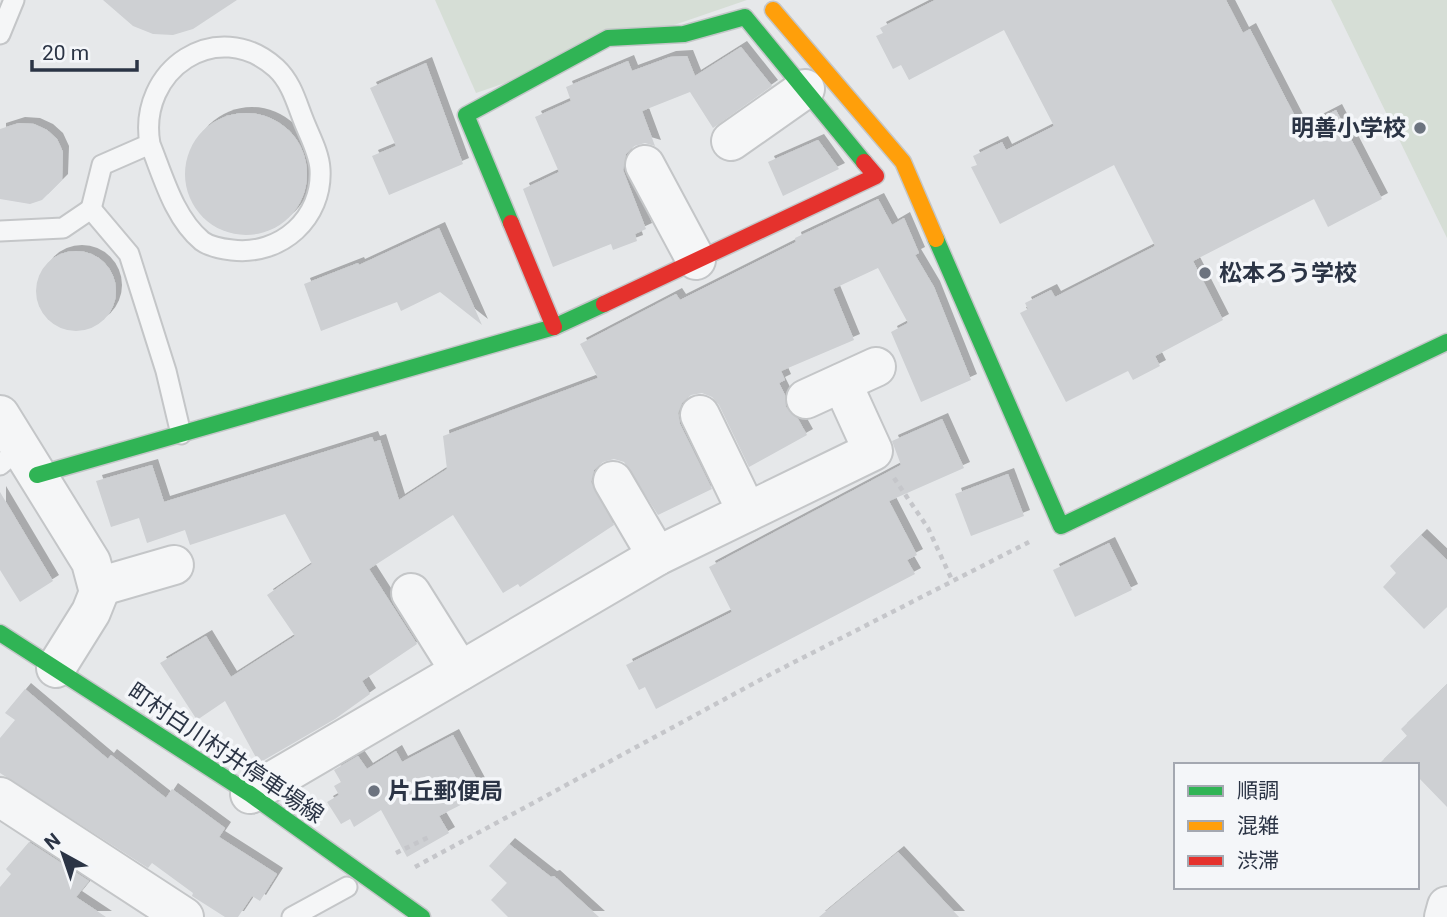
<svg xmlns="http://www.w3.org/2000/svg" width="1447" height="917" font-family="Roboto,'Noto Sans JP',sans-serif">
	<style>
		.green { fill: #d6ded6 }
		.building { fill: #ced0d3; filter: url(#shadow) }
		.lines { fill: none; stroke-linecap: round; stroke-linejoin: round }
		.lane-casing { stroke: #c4c6c8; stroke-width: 23 }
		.street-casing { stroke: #c4c6c8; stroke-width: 42 }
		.fast-casing { stroke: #c4c6c8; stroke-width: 19 }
		.slow-casing { stroke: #c4c6c8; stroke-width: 19 }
		.jam-casing { stroke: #c4c6c8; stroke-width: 19 }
		.path { stroke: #c5c6ca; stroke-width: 4.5; stroke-dasharray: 5 5; stroke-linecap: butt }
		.lane { stroke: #f5f6f7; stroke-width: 19 }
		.street { stroke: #f5f6f7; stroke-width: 38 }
		.fast { stroke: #30b455; stroke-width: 16 }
		.slow { stroke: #ff9f0a; stroke-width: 16 }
		.jam { stroke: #e5322d; stroke-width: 16 }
		.poi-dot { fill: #6c737f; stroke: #f4f6f9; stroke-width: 2.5 }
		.labels { text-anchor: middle; stroke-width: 7; stroke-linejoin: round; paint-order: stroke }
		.poi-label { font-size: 23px; font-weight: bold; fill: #2b3445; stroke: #f4f6f9; text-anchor: start }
		.street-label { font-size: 23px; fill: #2b3445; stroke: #f4f6f9 }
	</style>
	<defs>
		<filter id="shadow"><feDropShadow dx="6" dy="-6" stdDeviation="0" flood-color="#0004"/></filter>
	</defs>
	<rect width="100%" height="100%" fill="#e6e8ea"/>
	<g class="green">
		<polygon points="435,0 747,0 476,93"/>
		<polygon points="1331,0 1447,0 1447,238 1340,18"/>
	</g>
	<g class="building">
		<polygon points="103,0 237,0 193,29 173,35 153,34 133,26"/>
		<polygon points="935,0 1226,0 1243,33 1250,29 1301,128 1336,110 1382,199 1328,227 1314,199 1193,261 1223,320 1155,356 1160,366 1133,380 1128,371 1066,402 1020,313 1028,309 1025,303 1051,290 1055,297 1155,246 1114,165 1000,224 971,167 977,165 973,156 1002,142 1006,150 1054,126 1004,30 909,80 901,65 893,69 876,36 883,33 880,28"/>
		<polygon points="741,47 772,86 713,128 690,92 642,111 655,146 645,143 634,146 626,154 623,170 646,229 635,234 637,241 613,250 611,244 553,267 523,189 559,172 535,117 571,101 566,87 628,61 632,71 670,57 687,56 695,76"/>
		<polygon points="426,63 463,164 389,195 372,156 396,146 370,88"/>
		<circle cx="246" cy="174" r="61"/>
		<polygon points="19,123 34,124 47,130 57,139 63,152 62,180 42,200 30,204 0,199 0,129"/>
		<polygon points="818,140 839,169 783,196 768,162"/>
		<polygon points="878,199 892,225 904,218 919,253 915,255 934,287 971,380 921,402 891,332 908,323 878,268 833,289 854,340 781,371 785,380 779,383 785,395 786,407 798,419 807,435 749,467 719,405 712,397 702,393 691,395 682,403 678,413 680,424 712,489 658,515 624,462 614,459 603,462 594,470 591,482 614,525 520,587 518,584 503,593 453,515 369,569 417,644 362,681 370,694 335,719 259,763 225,701 197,720 160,663 206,636 231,677 295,636 267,595 312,564 285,514 190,545 185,530 147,543 139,518 111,527 96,481 152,465 164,502 372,437 374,442 380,440 399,500 447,469 443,436 598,378 580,344 676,294 680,300 796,242 795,238"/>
		<polygon points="439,228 482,325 440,292 401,311 397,302 321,331 304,284 358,263 359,265"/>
		<circle cx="76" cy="291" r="40"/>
		<polygon points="942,419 964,468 889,501 917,555 907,560 915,574 656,709 645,687 639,690 626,665 732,612 709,567 901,465 892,441"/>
		<polygon points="1008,474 1024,516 971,536 955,494"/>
		<polygon points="0,492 53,581 20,602 0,570"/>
		<polygon points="1421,535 1447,560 1447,607 1424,629 1383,587 1396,573 1390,566"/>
		<polygon points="1109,543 1132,590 1075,617 1053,570"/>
		<polygon points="1447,684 1447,807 1417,776 1417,765 1378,765 1407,736 1401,729"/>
		<polygon points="25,689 108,759 111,755 166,798 172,789 225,828 219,837 277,874 260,901 252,896 238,917 225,917 192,896 193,893 152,863 148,868 0,773 0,738 15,720 5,713"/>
		<polygon points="453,735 484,793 439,816 449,833 407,857 381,810 354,827 350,819 341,824 327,802 339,795 334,786 341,782 334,770 358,756 367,769 396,751 402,762"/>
		<polygon points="29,842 89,881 76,897 106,917 0,917 0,887 11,874 6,869"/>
		<polygon points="509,844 551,877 554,876 599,917 508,917 491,900 507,883 489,866"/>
		<polygon points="898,852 959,917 819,917"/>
	</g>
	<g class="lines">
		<g class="lane-casing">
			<g id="lane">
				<polyline points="0,34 14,0"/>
				<path d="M91,209L102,165L150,144C137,70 217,15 276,68C291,82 296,101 303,119C309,135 319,152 320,169C323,218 281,256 232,250C223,249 210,247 202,241C174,218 163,176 150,144"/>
				<polyline points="0,231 63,228 91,209 129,254 166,371 181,434"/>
				<polyline points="0,465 20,448"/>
				<polyline points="292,917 347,887"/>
			</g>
		</g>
		<g class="street-casing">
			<g id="street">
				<polyline points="731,141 805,89"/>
				<polyline points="645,165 696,260"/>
				<polyline points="806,399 876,367"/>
				<polyline points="0,415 91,562 99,592 91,612 56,668"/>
				<polyline points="700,415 747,512"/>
				<polyline points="613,481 657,556"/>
				<polyline points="98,587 174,565"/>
				<polyline points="411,593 460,671"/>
				<polyline points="250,794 657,556 873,451 842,383"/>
				<polyline points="0,797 184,917"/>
				<polyline points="1444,917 1447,906"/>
			</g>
		</g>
		<g class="fast-casing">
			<g id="fast">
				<polyline points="511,223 466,115 608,38 684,34 745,17 864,162"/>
				<polyline points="936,239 1061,526 1447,342"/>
				<polyline points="37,475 554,327 604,304"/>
				<polyline points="0,633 250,794 422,917"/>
			</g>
		</g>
		<g class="slow-casing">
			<polyline id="slow" points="773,10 903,162 936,239"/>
		</g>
		<g class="jam-casing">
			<g id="jam">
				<polyline points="511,223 554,327"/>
				<polyline points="604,304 876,176 864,162"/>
			</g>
		</g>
		<g class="path">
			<polyline points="894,478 928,528 952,580"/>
			<polyline points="396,853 431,836"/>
			<polyline points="415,867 771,674 1029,542"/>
		</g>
		<use href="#lane" class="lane"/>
		<use href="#street" class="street"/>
		<use href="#fast" class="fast"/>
		<use href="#slow" class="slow"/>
		<use href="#jam" class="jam"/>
	</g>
	<g class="poi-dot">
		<circle cx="1420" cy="128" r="7"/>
		<circle cx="1205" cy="273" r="7"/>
		<circle cx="374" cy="791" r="7"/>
	</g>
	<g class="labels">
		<g class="poi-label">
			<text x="1406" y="136" text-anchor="end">明善小学校</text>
			<text x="1219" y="281">松本ろう学校</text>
			<text x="388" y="799">片丘郵便局</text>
		</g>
		<g class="street-label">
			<text transform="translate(226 753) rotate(34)" y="8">町村白川村井停車場線</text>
		</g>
	</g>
	<rect x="1174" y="763" width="245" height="126" fill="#f4f6f9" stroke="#a4a8b1" stroke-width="2"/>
	<rect x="1188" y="786" width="35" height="10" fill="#30b455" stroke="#a4a8b1" stroke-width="2"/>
	<text x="1237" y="798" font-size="21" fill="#2b3445">順調</text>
	<rect x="1188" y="821" width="35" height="10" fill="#ff9f0a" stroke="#a4a8b1" stroke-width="2"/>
	<text x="1237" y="833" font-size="21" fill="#2b3445">混雑</text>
	<rect x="1188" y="856" width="35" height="10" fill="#e5322d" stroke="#a4a8b1" stroke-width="2"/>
	<text x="1237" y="868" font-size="21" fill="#2b3445">渋滞</text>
	<g transform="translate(63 854) rotate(320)" stroke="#f4f6f9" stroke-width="5" paint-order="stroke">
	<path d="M0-5L12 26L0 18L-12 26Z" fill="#2b3445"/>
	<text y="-10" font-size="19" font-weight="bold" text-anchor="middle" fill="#2b3445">N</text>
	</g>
	<path d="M32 60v10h105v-10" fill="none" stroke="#2b3445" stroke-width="3.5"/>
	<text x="42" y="60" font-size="21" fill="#2b3445" stroke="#f4f6f9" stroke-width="5" paint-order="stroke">20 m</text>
</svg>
